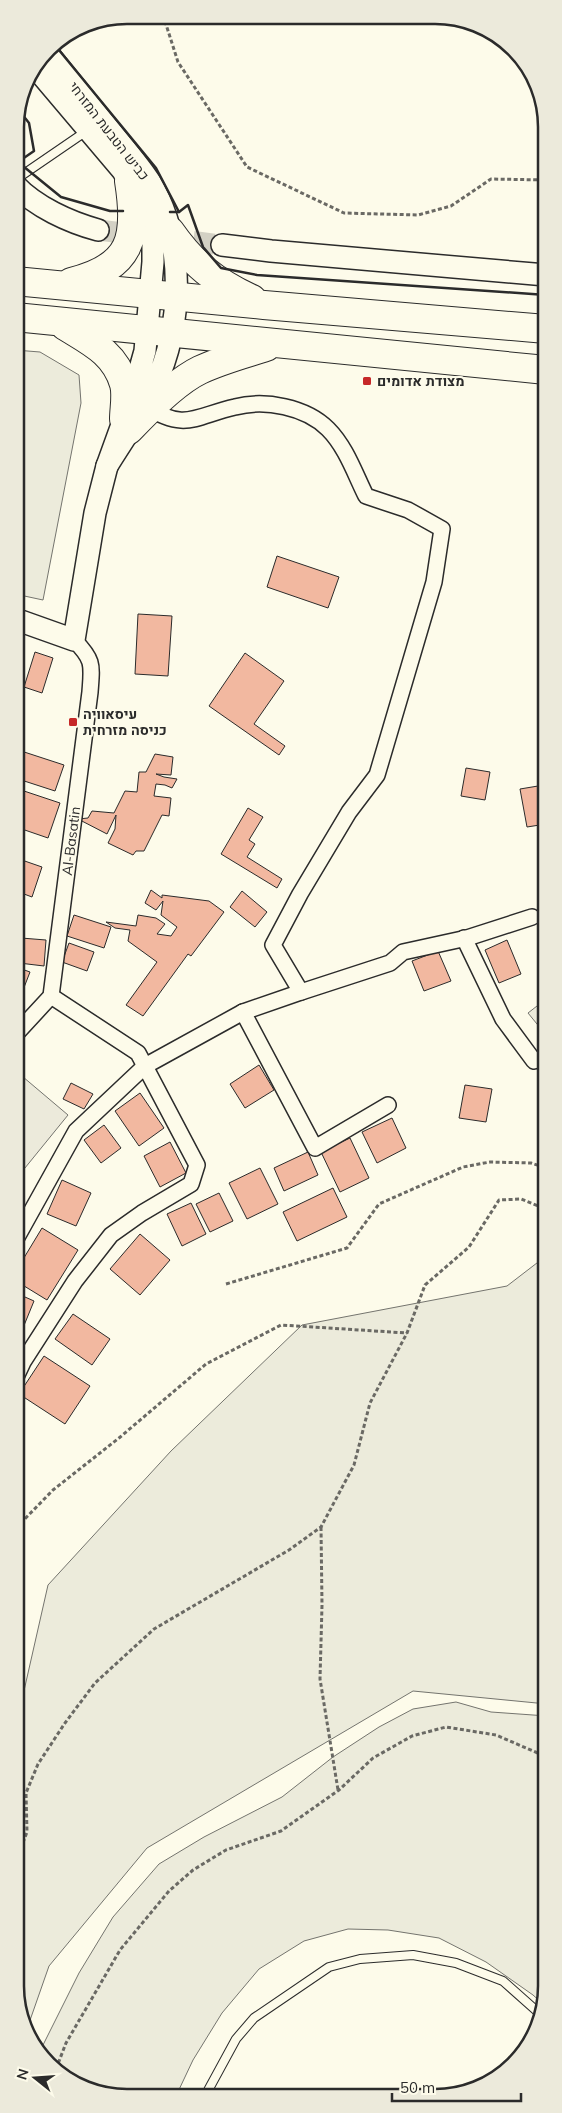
<svg xmlns="http://www.w3.org/2000/svg" width="562" height="2113" font-family="Mulish,Heebo,sans-serif">
	<style>
		.green { fill: #ecebdb; stroke: #74746e }
		.parking { fill: #eceadb; stroke: #74746e }
		.building { fill: #f2b8a0; stroke: #2b2b2b }
		.lines { fill: none; stroke-linecap: round; stroke-linejoin: round }
		.secondary-tunnel { stroke: #d3d1c4; stroke-width: 21; stroke-dasharray: 21 11; stroke-linecap: butt }
		.lane-casing { stroke: #2b2b2b; stroke-width: 10 }
		.street-casing { stroke: #2b2b2b; stroke-width: 18 }
		.secondary-casing { stroke: #2b2b2b; stroke-width: 24 }
		.highway-casing { stroke: #2b2b2b; stroke-width: 30 }
		.path { stroke: #6a6964; stroke-width: 3; stroke-dasharray: 4 2.5; stroke-linecap: butt }
		.lane { stroke: #fdfbea; stroke-width: 8 }
		.street { stroke: #fdfbea; stroke-width: 15 }
		.secondary { stroke: #fdfbea; stroke-width: 21 }
		.highway { stroke: #fdfbea; stroke-width: 28 }
		.wall { stroke: #2b2b2b; stroke-width: 2.5 }
		.poi-dot { fill: #c62828; stroke: #fdfbea; stroke-width: 2 }
		.labels { text-anchor: middle; stroke-width: 4; stroke-linejoin: round; paint-order: stroke }
		.street-label { font-size: 14px; fill: #2b2b2b; stroke: #fdfbea }
		.poi-label { font-size: 14px; font-weight: bold; fill: #2b2b2b; stroke: #fdfbea; text-anchor: start }
		.rim { fill: none; stroke: #2b2b2b; stroke-width: 2.5 }
	</style>
	<rect width="100%" height="100%" fill="#fdfbea"/>
	<g class="green">
		<polygon points="15,350 40,352 79,375 81,403 43,600 15,594"/>
		<polygon points="546,999 546,1035 528,1013"/>
		<polygon points="546,1256 547,1704 413,1691 147,1848 49,1966 28,2026 16,2001 16,1726 48,1585 171,1451 302,1325 507,1286"/>
		<polygon points="456,1702 491,1712 547,1716 547,1993 543,2004 533,1995 486,1962 439,1938 388,1930 348,1929 304,1941 259,1969 222,2013 193,2060 176,2096 105,2096 48,2065 40,2051 79,1973 113,1917 159,1864 204,1837 282,1797 333,1757 379,1727 413,1709"/>
	</g>
	<polygon class="parking" points="16,1071 68,1115 16,1179"/>
	<g class="building">
		<polygon points="277,556 339,577 328,608 267,587"/>
		<polygon points="138,614 172,616 168,676 135,674"/>
		<polygon points="35,652 53,658 42,693 24,687"/>
		<polygon points="245,653 284,681 254,724 285,746 279,755 209,706"/>
		<polygon points="15,749 64,765 55,791 15,778"/>
		<polygon points="155,754 173,757 171,775 156,774 164,777 177,779 172,788 165,785 156,784 154,796 171,798 169,816 162,815 144,851 136,851 133,855 108,843 115,829 116,815 107,834 78,819 88,818 92,811 114,813 125,791 137,792 139,772 146,772"/>
		<polygon points="466,768 490,772 485,800 461,796"/>
		<polygon points="544,785 546,799 546,824 527,827 520,789"/>
		<polygon points="15,788 60,803 48,838 16,827"/>
		<polygon points="248,808 263,817 249,840 255,844 247,857 282,879 277,888 221,854"/>
		<polygon points="16,858 42,867 32,897 16,891"/>
		<polygon points="151,890 162,898 162,895 209,901 224,912 191,956 188,954 143,1016 126,1005 157,962 128,941 130,930 115,928 106,922 136,926 138,915 156,918 165,924 157,934 171,936 177,927 161,915 163,901 156,910 145,903"/>
		<polygon points="242,891 267,912 255,927 230,907"/>
		<polygon points="74,915 111,927 104,948 67,936"/>
		<polygon points="21,938 46,940 44,966 19,963"/>
		<polygon points="507,940 521,974 499,983 485,950"/>
		<polygon points="69,943 94,952 87,971 62,962"/>
		<polygon points="438,951 451,981 424,991 412,961"/>
		<polygon points="16,967 30,972 18,1003 16,1002"/>
		<polygon points="259,1065 274,1090 245,1108 230,1084"/>
		<polygon points="71,1083 93,1094 84,1109 63,1099"/>
		<polygon points="465,1085 492,1089 486,1122 459,1118"/>
		<polygon points="140,1093 164,1128 139,1146 115,1111"/>
		<polygon points="392,1118 406,1148 377,1163 362,1132"/>
		<polygon points="104,1125 121,1148 101,1163 84,1140"/>
		<polygon points="350,1138 369,1178 340,1192 321,1152"/>
		<polygon points="170,1142 186,1173 160,1187 144,1156"/>
		<polygon points="308,1152 318,1175 284,1191 274,1168"/>
		<polygon points="260,1168 278,1204 247,1219 229,1183"/>
		<polygon points="62,1180 91,1193 76,1226 47,1214"/>
		<polygon points="333,1188 347,1217 297,1241 283,1212"/>
		<polygon points="219,1193 233,1221 210,1232 196,1204"/>
		<polygon points="191,1203 206,1234 182,1246 167,1214"/>
		<polygon points="42,1228 78,1250 47,1300 16,1281 16,1271"/>
		<polygon points="140,1234 170,1260 140,1295 110,1269"/>
		<polygon points="16,1293 34,1301 16,1345"/>
		<polygon points="73,1314 110,1339 92,1365 55,1339"/>
		<polygon points="44,1356 90,1386 65,1424 19,1394"/>
	</g>
	<g class="lines">
		<polyline class="secondary-tunnel" points="98,230 222,245"/>
		<g class="lane-casing">
			<g id="lane">
				<polyline points="15,180 88,130"/>
				<polyline points="205,2096 236,2039 254,2018 329,1967 360,1959 413,1955 456,1963 503,1981 539,2013"/>
			</g>
		</g>
		<g class="street-casing">
			<g id="street">
				<polyline points="464,938 503,1019 534,1061"/>
				<polyline points="301,992 390,963 403,952 467,938 532,917"/>
				<polyline points="243,1012 315,1148 388,1105"/>
				<path d="M16,1034L51,996L90,692C92,665 94,660 74,640"/>
				<path d="M16,1239L76,1131L145,1066L243,1012L301,992L273,945L300,894L349,812L377,775L434,582L442,529L408,510L366,496C355,474 346,447 328,429C306,407 265,399 235,407C195,416 186,432 145,406"/>
				<polyline points="16,1377 23,1362 75,1281 111,1235 142,1213 191,1184 197,1165 138,1053 51,996"/>
			</g>
		</g>
		<g class="secondary-casing">
			<g id="secondary">
				<path d="M35,67L123,171L141,205L153,244V262L145,351L132,397L107,466C123,440 141,415 154,387C183,326 186,242 150,182C139,165 125,149 113,134C90,106 68,78 46,51"/>
				<path d="M15,185C36,207 69,222 98,230"/>
				<polyline points="222,245 271,251 546,275"/>
				<polyline points="15,619 74,640 95,513 107,466"/>
			</g>
		</g>
		<g class="highway-casing">
			<g id="highway">
				<path d="M170,231C193,264 215,282 252,299"/>
				<polyline points="15,281 264,305 546,329"/>
				<path d="M71,282C132,267 138,238 129,181"/>
				<polyline points="15,317 546,370"/>
				<path d="M65,326C91,342 115,353 124,384C127,395 124,409 124,419"/>
				<path d="M129,430C146,412 177,381 200,370C221,360 244,354 266,347"/>
			</g>
		</g>
		<g class="path">
			<polyline points="163,15 178,62 247,167 344,213 418,215 451,206 491,179 546,180"/>
			<polyline points="226,1284 347,1248 379,1204 463,1167 490,1162 531,1163 546,1168"/>
			<polyline points="321,1527 322,1605 320,1679 338,1790"/>
			<polyline points="16,1528 53,1490 119,1438 206,1364 281,1325 407,1333"/>
			<polyline points="16,1861 27,1832 26,1793 38,1764 65,1723 95,1683 154,1629 289,1550 321,1527 354,1465 370,1403 407,1333 425,1285 469,1247 499,1200 521,1199 546,1209"/>
			<polyline points="56,2069 66,2043 120,1950 169,1891 193,1870 226,1850 281,1831 339,1790 373,1758 412,1736 446,1727 496,1735 547,1757"/>
		</g>
		<use href="#lane" class="lane"/>
		<use href="#street" class="street"/>
		<use href="#secondary" class="secondary"/>
		<use href="#highway" class="highway"/>
		<g class="wall">
			<polyline points="54,44 156,168 179,212"/>
			<polyline points="18,109 29,123 34,151 18,162"/>
			<polyline points="15,165 18,162 61,197 110,211 123,211"/>
			<polyline points="170,212 179,212 188,205 203,247 221,268 257,275 546,295"/>
		</g>
	</g>
	<g class="poi-dot">
		<rect x="362" y="376" width="10" height="10" rx="2.5"/>
		<rect x="68" y="717" width="10" height="10" rx="2.5"/>
	</g>
	<g class="labels">
		<g class="street-label">
			<text transform="translate(109 131) rotate(52)" y="5">כביש הטבעת המזרחי</text>
			<text transform="translate(71 841) rotate(-83)" y="5">Al-Basatin</text>
		</g>
		<g class="poi-label">
			<text x="377" y="386">מצודת אדומים</text>
			<text x="83" y="719">עיסאוויה<tspan x="83" dy="16">כניסה מזרחית</tspan></text>
		</g>
	</g>
	<path d="M0 0H562V2113H0ZM127 24H435A103 103 0 0 1 538 127V1986A103 103 0 0 1 435 2089H127A103 103 0 0 1 24 1986V127A103 103 0 0 1 127 24Z" fill="#eceadb" fill-rule="evenodd"/>
	<path class="rim" d="M127 24H435A103 103 0 0 1 538 127V1986A103 103 0 0 1 435 2089H127A103 103 0 0 1 24 1986V127A103 103 0 0 1 127 24Z"/>
	<g transform="translate(35 2078) rotate(287)" stroke="#fdfbea" stroke-width="4" paint-order="stroke">
	<path d="M0-4L9 19L0 12L-9 19Z" fill="#2b2b2b"/>
	<text y="-8" font-size="14" font-weight="bold" text-anchor="middle" fill="#2b2b2b">N</text>
	</g>
	<path d="M392 2093v8h129v-8" fill="none" stroke="#2b2b2b" stroke-width="2.5"/>
	<text x="400" y="2093" font-size="15" fill="#2b2b2b" stroke="#fdfbea" stroke-width="4" paint-order="stroke">50 m</text>
</svg>
